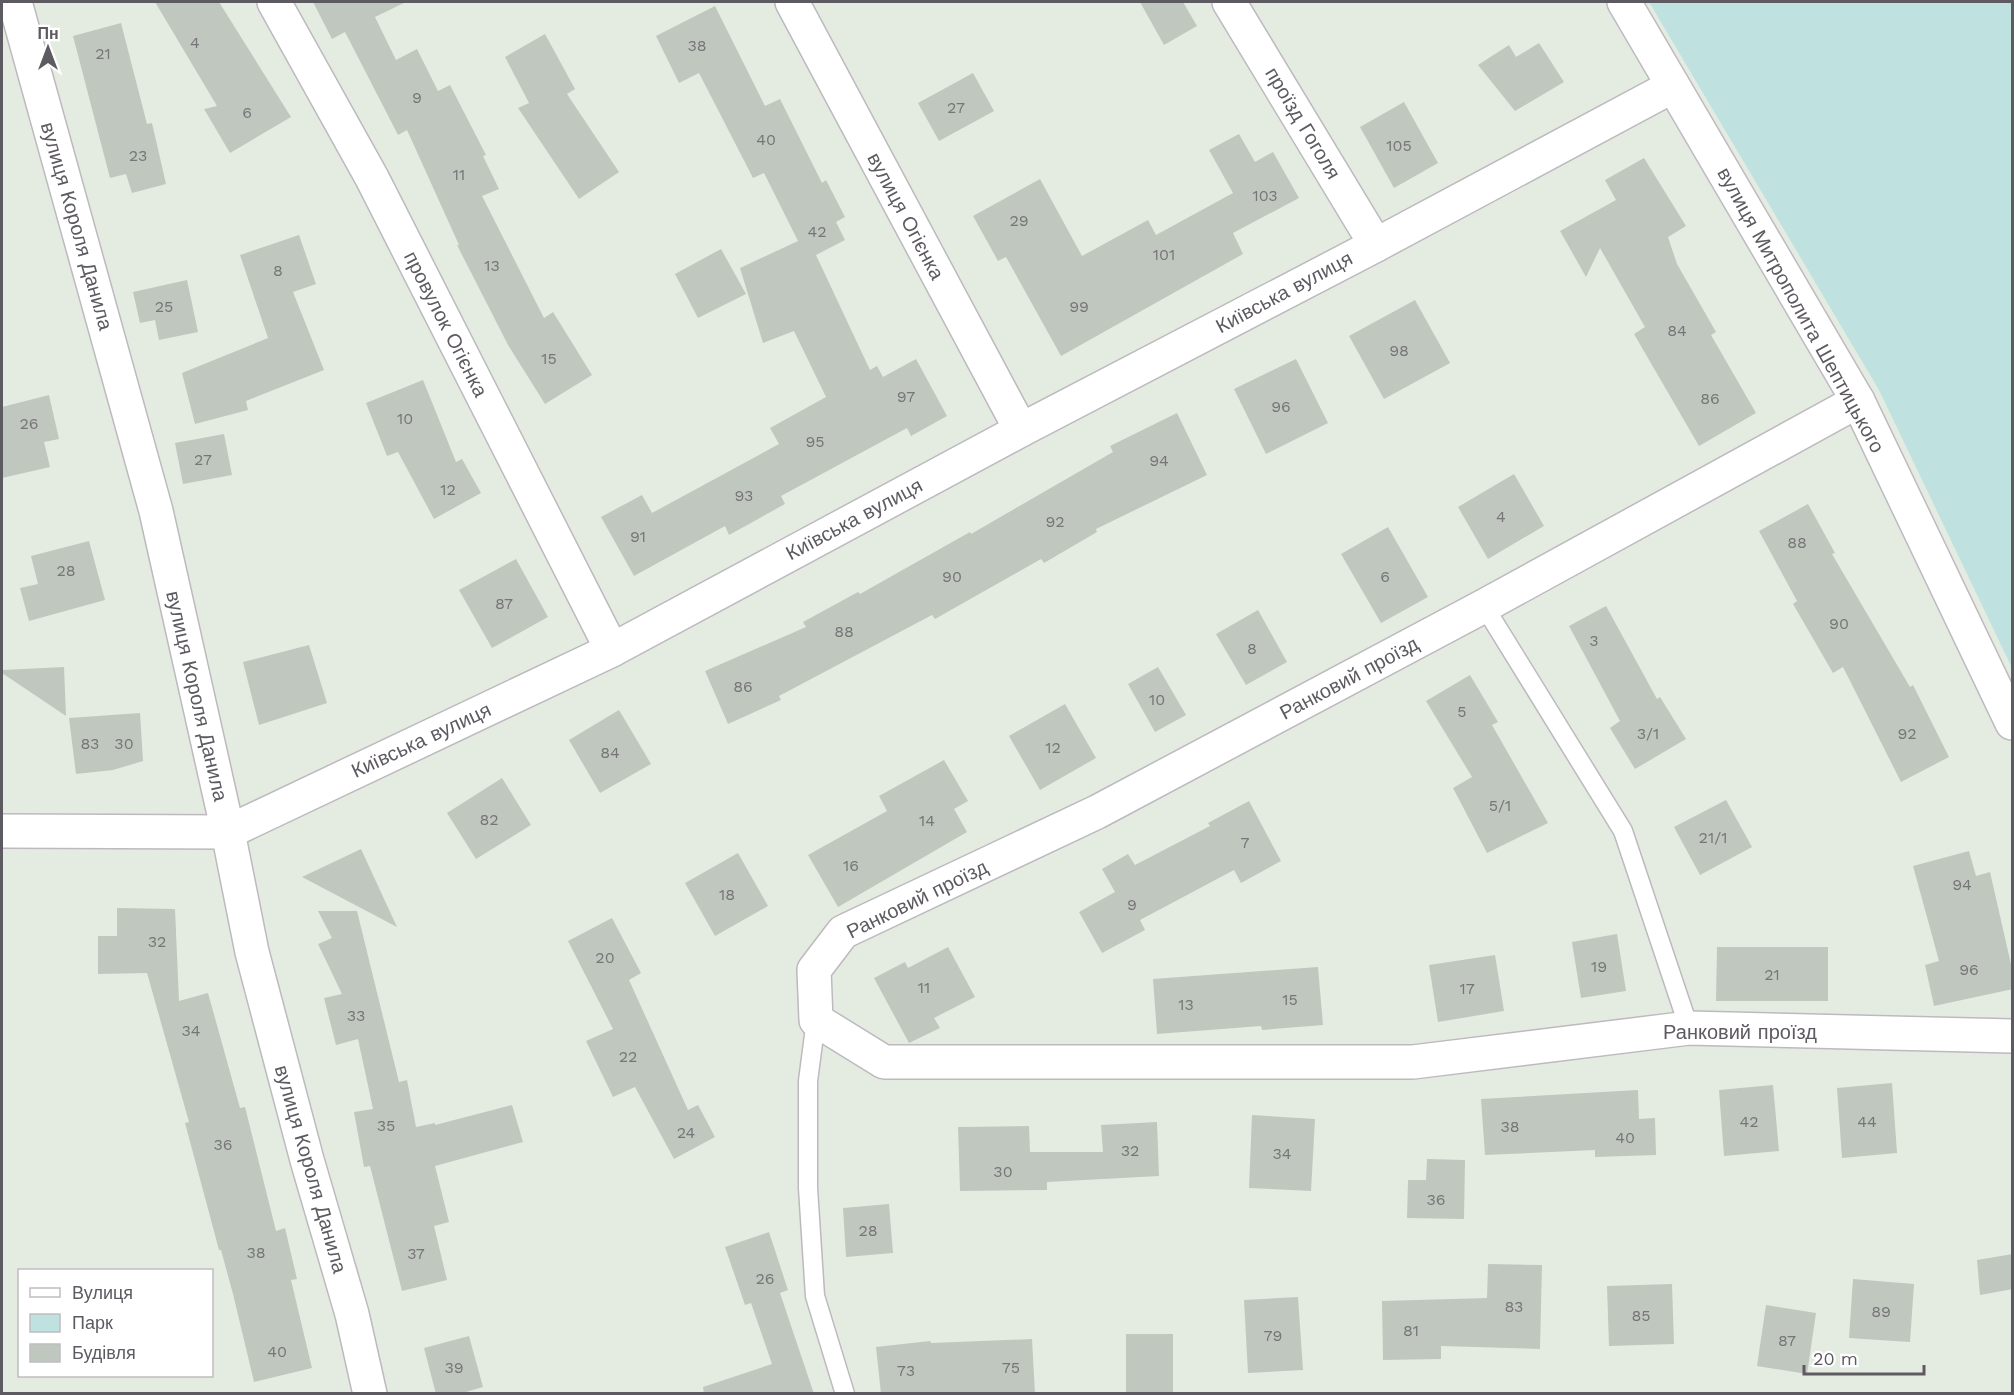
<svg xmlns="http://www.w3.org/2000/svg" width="2014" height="1395" font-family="'Work Sans',sans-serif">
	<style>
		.green { fill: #bfe2e1 }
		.building { fill: #c0c7be }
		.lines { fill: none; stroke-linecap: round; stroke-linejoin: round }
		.lane-casing { stroke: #bdb9bf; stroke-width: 21 }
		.street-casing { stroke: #bdb9bf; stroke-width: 36 }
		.secondary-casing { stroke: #bfbac2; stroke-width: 36 }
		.lane { stroke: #fff; stroke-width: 18 }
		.street { stroke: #fff; stroke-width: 33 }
		.secondary { stroke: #fff; stroke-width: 33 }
		.labels { text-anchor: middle; stroke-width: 6; stroke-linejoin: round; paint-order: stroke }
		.number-label { font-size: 16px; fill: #767578 }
		.street-label { font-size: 20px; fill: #5e5a61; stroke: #fff }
	</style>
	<rect width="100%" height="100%" fill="#e4ece2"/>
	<polygon class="green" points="1649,2 2012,2 2012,668 1879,390"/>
	<g class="building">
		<polygon points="155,2 219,2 291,117 230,153 204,109 217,106"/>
		<polygon points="313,2 406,2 375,17 396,60 417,49 438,91 450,85 486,155 483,156 499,189 482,196 544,318 553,312 592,375 545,404 508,345 457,245 459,245 407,130 398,135 345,32 332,39"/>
		<polygon points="1140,2 1183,2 1197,26 1164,45"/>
		<polygon points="715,6 765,106 780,99 822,183 826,180 845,217 836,222 845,240 816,255 870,370 877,366 883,377 916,359 947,416 911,436 907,428 781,496 785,504 729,535 725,526 634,576 601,517 642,495 652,513 779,444 770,428 826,397 794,331 763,343 740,268 798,241 764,173 753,178 699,73 679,83 656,36"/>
		<polygon points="121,23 147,124 152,123 166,184 132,193 126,174 110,178 73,36"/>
		<polygon points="545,34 575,89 567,94 619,172 579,199 518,108 529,103 505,57"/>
		<polygon points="1539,43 1564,82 1515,111 1478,65 1509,45 1516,57"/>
		<polygon points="973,73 994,111 939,141 918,103"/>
		<polygon points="1404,102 1438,163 1394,188 1360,127"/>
		<polygon points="1239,134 1255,162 1273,152 1299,198 1233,233 1243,254 1061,356 1006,257 998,261 973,216 1040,179 1082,256 1148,220 1156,235 1233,193 1209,150"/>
		<polygon points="1644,158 1686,226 1668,237 1677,264 1716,332 1711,335 1756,413 1699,446 1634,334 1645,327 1600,248 1586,277 1560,231 1616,200 1605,180"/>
		<polygon points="299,235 316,284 293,292 324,370 246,401 248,410 195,424 182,373 268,338 240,255"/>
		<polygon points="721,249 746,294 698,318 675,274"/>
		<polygon points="187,280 198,332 159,340 155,320 140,323 133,292"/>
		<polygon points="1415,300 1450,363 1384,399 1349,336"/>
		<polygon points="1296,359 1328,423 1266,454 1234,389"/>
		<polygon points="423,380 456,462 462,459 481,493 434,519 398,452 387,456 366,403"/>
		<polygon points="49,395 59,439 44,442 50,467 2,478 2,407"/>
		<polygon points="1177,413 1207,475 1096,529 1097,532 1044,563 1041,559 935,619 932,615 779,696 781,700 728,724 705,671 806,627 803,622 858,592 860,594 970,532 971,534 1113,452 1110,446"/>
		<polygon points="224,434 232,475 183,484 175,443"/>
		<polygon points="1514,474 1544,526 1488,559 1458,507"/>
		<polygon points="1808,504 1835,553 1832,554 1910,687 1913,685 1949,757 1901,782 1843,667 1833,673 1793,604 1797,601 1759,531"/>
		<polygon points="1388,527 1428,597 1381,623 1341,554"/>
		<polygon points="89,541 105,600 29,621 20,588 38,584 31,556"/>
		<polygon points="516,559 548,617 492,648 459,590"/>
		<polygon points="1606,606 1657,699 1660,697 1686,739 1635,769 1610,728 1620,721 1569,626"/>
		<polygon points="1258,610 1287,662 1246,685 1216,634"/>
		<polygon points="309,645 327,703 259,725 243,662"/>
		<polygon points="64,667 66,716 2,673 2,670"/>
		<polygon points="1158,667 1186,715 1155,732 1128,684"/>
		<polygon points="1470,675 1498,722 1492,725 1548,823 1487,853 1453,788 1472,777 1426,701"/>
		<polygon points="1065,704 1096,758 1040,790 1009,736"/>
		<polygon points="619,710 651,764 600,793 569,740"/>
		<polygon points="140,713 143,761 113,770 76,774 69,718"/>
		<polygon points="944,760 968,801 954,809 967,832 838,907 808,855 887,811 879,796"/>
		<polygon points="502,778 531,825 476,859 447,813"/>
		<polygon points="1726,800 1752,847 1700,875 1674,827"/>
		<polygon points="1249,801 1281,861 1241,883 1234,870 1140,920 1145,930 1102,953 1079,912 1115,892 1102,869 1128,854 1135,865 1210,826 1208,823"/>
		<polygon points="361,849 397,927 302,877"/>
		<polygon points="1969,851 1976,876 1990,872 2013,973 2013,989 1934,1006 1925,965 1939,961 1913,866"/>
		<polygon points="738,853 768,906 715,936 685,883"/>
		<polygon points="117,908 175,909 179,1001 208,993 240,1108 245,1107 276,1231 285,1228 297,1279 291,1280 312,1368 254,1382 233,1294 221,1250 219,1250 185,1123 189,1122 147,973 98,974 98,936 117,936"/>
		<polygon points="318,911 357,911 399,1082 407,1080 416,1127 435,1123 435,1125 512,1105 523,1142 435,1166 449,1222 434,1226 447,1280 402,1291 370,1166 364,1167 354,1112 373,1109 358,1039 336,1045 324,998 342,994 318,944 332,938"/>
		<polygon points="612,918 641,973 629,980 688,1110 698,1105 715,1137 674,1159 635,1087 613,1097 586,1041 613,1029 568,941"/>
		<polygon points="1617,934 1626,991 1581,998 1572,942"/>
		<polygon points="948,947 975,997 934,1018 940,1028 909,1043 874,978 905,962 908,968"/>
		<polygon points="1717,947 1828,947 1828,1001 1716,1001"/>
		<polygon points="1495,955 1504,1011 1438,1022 1429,965"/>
		<polygon points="1318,967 1323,1025 1262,1030 1261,1026 1157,1034 1153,979"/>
		<polygon points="1892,1083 1897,1153 1842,1158 1837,1088"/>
		<polygon points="1773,1085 1779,1151 1724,1156 1719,1090"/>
		<polygon points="1638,1090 1639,1119 1655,1118 1656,1155 1595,1157 1595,1150 1485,1155 1481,1099"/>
		<polygon points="1252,1115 1315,1119 1311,1191 1249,1188"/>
		<polygon points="1157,1122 1159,1176 1047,1182 1047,1190 960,1191 958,1127 1029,1126 1030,1152 1103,1152 1101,1125"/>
		<polygon points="1427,1159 1465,1160 1464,1219 1407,1218 1408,1180 1426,1180"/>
		<polygon points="889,1204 893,1253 846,1257 843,1208"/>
		<polygon points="769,1232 788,1290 780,1293 814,1394 704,1394 703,1387 772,1364 751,1303 745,1305 725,1247"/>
		<polygon points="2013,1254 2013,1289 1980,1295 1977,1260"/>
		<polygon points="1488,1264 1542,1265 1540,1349 1441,1346 1441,1359 1383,1360 1382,1301 1487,1298"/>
		<polygon points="1853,1279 1914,1284 1910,1342 1849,1338"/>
		<polygon points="1672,1284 1674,1344 1609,1346 1607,1286"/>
		<polygon points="1298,1297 1303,1370 1248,1373 1244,1300"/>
		<polygon points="1766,1305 1816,1313 1807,1374 1757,1366"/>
		<rect x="1126" y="1334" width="47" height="60"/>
		<polygon points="469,1336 483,1387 459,1394 436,1394 424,1348"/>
		<polygon points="1032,1339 1035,1394 881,1394 876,1347 930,1341 931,1343"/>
	</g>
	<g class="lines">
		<g class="lane-casing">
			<g id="lane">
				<polyline points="1484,606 1623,831 1689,1028"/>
				<polyline points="816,1020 808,1081 808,1188 815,1296 845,1394"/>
			</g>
		</g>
		<g class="street-casing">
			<g id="street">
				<polyline points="15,2 156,511 228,832 252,952 307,1160 352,1314 370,1394"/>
				<polyline points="274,2 372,178 612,650"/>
				<polyline points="792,2 1021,430"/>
				<polyline points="1229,2 1376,245"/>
				<polyline points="1858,401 1484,606 1097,812 843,932 814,970 816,1020 884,1062 1413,1062 1689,1028 2012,1036"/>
				<polyline points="2,831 228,832 612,650 1021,430 1376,245 1673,86"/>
			</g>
		</g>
		<g class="secondary-casing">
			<polyline id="secondary" points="1624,2 1858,401 2012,723"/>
		</g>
		<use href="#lane" class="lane"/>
		<use href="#street" class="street"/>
		<use href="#secondary" class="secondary"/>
	</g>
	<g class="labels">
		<g class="number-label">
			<text x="195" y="48">4</text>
			<text x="697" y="51">38</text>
			<text x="103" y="59">21</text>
			<text x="417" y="103">9</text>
			<text x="956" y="113">27</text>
			<text x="247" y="118">6</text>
			<text x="766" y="145">40</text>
			<text x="1399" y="151">105</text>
			<text x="138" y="161">23</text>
			<text x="459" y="180">11</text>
			<text x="1265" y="201">103</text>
			<text x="1019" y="226">29</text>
			<text x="817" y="237">42</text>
			<text x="1164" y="260">101</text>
			<text x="492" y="271">13</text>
			<text x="278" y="276">8</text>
			<text x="164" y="312">25</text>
			<text x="1079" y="312">99</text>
			<text x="1677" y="336">84</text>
			<text x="1399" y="356">98</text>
			<text x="549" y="364">15</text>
			<text x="906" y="402">97</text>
			<text x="1710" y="404">86</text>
			<text x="1281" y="412">96</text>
			<text x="405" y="424">10</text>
			<text x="29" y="429">26</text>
			<text x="815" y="447">95</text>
			<text x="203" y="465">27</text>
			<text x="1159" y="466">94</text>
			<text x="448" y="495">12</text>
			<text x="744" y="501">93</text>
			<text x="1501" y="522">4</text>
			<text x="1055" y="527">92</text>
			<text x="638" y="542">91</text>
			<text x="1797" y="548">88</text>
			<text x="66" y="576">28</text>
			<text x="952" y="582">90</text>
			<text x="1385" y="582">6</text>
			<text x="504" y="609">87</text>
			<text x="1839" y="629">90</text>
			<text x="844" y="637">88</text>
			<text x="1594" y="646">3</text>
			<text x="1252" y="654">8</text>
			<text x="743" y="692">86</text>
			<text x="1157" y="705">10</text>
			<text x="1462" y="717">5</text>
			<text x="1648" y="739">3/1</text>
			<text x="1907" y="739">92</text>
			<text x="90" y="749">83</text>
			<text x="124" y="749">30</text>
			<text x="1053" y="753">12</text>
			<text x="610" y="758">84</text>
			<text x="1500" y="811">5/1</text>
			<text x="489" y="825">82</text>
			<text x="927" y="826">14</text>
			<text x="1713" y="843">21/1</text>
			<text x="1245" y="848">7</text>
			<text x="851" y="871">16</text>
			<text x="1962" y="890">94</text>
			<text x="727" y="900">18</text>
			<text x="1132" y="910">9</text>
			<text x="157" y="947">32</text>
			<text x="605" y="963">20</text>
			<text x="1599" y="972">19</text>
			<text x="1969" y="975">96</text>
			<text x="1772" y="980">21</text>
			<text x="924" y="993">11</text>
			<text x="1467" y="994">17</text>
			<text x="1290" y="1005">15</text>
			<text x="1186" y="1010">13</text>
			<text x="356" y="1021">33</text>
			<text x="191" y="1036">34</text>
			<text x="628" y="1062">22</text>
			<text x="1749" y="1127">42</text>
			<text x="1867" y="1127">44</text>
			<text x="386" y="1131">35</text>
			<text x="1510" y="1132">38</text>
			<text x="686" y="1138">24</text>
			<text x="1625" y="1143">40</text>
			<text x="223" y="1150">36</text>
			<text x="1130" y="1156">32</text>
			<text x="1282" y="1159">34</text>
			<text x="1003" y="1177">30</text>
			<text x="1436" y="1205">36</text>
			<text x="868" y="1236">28</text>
			<text x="256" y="1258">38</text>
			<text x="416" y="1259">37</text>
			<text x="765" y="1284">26</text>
			<text x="1514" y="1312">83</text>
			<text x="1881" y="1317">89</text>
			<text x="1641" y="1321">85</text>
			<text x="1411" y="1336">81</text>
			<text x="1273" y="1341">79</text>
			<text x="1787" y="1346">87</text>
			<text x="277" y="1357">40</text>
			<text x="454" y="1373">39</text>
			<text x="1011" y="1373">75</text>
			<text x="906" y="1376">73</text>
		</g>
		<g class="street-label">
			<text transform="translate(1303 123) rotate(59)" y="7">проїзд Гоголя</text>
			<text transform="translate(906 216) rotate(62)" y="7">вулиця Огієнка</text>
			<text transform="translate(77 226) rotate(74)" y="7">вулиця Короля Данила</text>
			<text transform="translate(1284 292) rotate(-28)" y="7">Київська вулиця</text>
			<text transform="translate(1801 310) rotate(61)" y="7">вулиця Митрополита Шептицького</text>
			<text transform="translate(446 324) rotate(63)" y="7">провулок Огієнка</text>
			<text transform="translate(854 519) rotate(-28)" y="7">Київська вулиця</text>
			<text transform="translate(1349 678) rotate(-28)" y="7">Ранковий проїзд</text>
			<text transform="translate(197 696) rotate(77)" y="7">вулиця Короля Данила</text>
			<text transform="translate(421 740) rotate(-25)" y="7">Київська вулиця</text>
			<text transform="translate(917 899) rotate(-26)" y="7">Ранковий проїзд</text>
			<text x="1740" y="1039">Ранковий проїзд</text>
			<text transform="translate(311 1169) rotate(74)" y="7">вулиця Короля Данила</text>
		</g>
	</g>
	<rect width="2014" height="1395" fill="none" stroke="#5e5a61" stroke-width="6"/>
	<rect x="18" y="1269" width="195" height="108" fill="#ffffff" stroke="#bfbdc0" stroke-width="1.5"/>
	<rect x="30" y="1288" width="30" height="9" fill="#ffffff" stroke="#bfbdc0" stroke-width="1.5"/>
	<text x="72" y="1299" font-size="18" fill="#5e5a61">Вулиця</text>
	<rect x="30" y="1314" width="30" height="18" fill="#bfe2e1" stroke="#bfbdc0" stroke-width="1.5"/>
	<text x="72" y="1329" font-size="18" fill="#5e5a61">Парк</text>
	<rect x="30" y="1344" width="30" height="18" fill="#c0c7be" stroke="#bfbdc0" stroke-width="1.5"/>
	<text x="72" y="1359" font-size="18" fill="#5e5a61">Будівля</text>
	<g transform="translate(48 48)" stroke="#ffffff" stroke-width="4.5" paint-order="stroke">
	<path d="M0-4.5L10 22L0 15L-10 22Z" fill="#5e5a61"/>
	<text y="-9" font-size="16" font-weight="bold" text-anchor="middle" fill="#5e5a61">Пн</text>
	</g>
	<path d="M1804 1365v9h120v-9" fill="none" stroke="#5e5a61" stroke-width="3"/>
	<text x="1813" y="1365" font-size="18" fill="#5e5a61" stroke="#ffffff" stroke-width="4.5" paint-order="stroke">20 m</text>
</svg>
